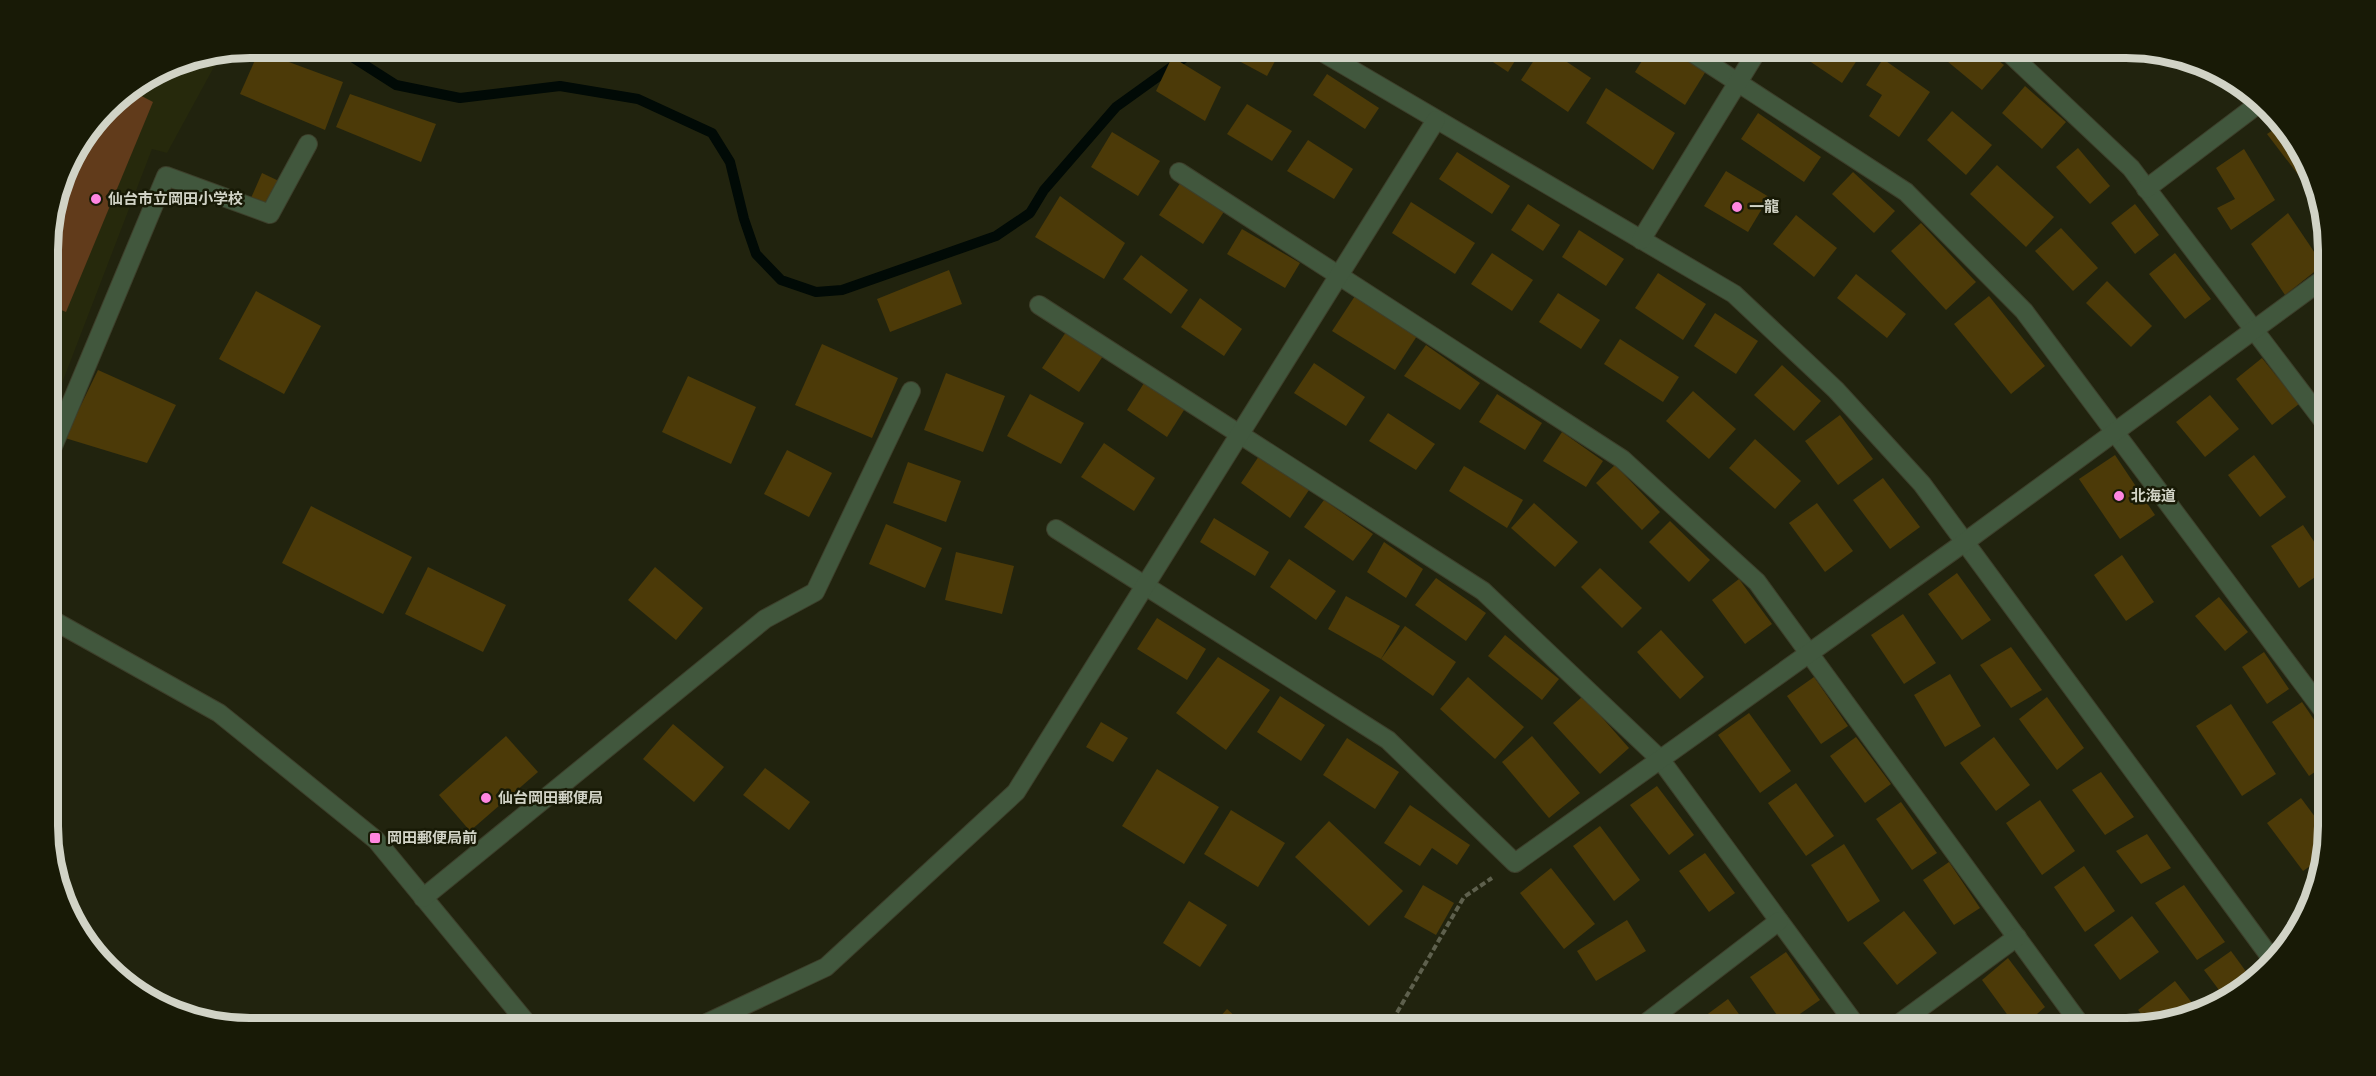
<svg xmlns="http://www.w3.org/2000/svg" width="2376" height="1076" font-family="Ubuntu,'Noto Sans JP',sans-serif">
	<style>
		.built { fill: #26290c }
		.green { fill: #613b1b }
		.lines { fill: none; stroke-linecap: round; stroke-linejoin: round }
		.stream { stroke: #010a06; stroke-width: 10 }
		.building { fill: #4c3a08 }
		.street-casing { stroke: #3d3f2b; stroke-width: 20 }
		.path { stroke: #5e604d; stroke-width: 4; stroke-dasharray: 6 3; stroke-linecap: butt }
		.street { stroke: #41573d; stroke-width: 18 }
		.poi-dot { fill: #fe86e1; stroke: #181a06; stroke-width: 2 }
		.labels { text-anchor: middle; stroke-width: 5; stroke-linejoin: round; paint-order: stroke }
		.poi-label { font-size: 15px; font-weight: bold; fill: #d1d3c6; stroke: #181a06; text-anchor: start }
		.rim { fill: none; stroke: #d1d3c6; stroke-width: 8 }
	</style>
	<rect width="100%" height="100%" fill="#21230e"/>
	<polygon class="built" points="221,54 167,153 152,149 49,417 48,237 69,161 117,98 173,63"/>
	<polygon class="green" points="130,90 153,102 66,312 49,305 48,237 69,161 117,98"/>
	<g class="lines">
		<polyline class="stream" points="347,48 349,55 396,85 460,98 560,86 638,99 712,133 730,162 744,219 756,254 781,280 816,292 842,290 996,236 1030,213 1044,190 1116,107 1198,48"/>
	</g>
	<g class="building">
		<polygon points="1229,48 1282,48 1267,76 1226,54"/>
		<polygon points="1472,48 1523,48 1508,72"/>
		<polygon points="1542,48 1546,48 1591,78 1568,112 1521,80"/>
		<polygon points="1598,48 1624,48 1616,60"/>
		<polygon points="1650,48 1671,48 1706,71 1685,105 1635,72"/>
		<polygon points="1790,48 1865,48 1842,83"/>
		<polygon points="1958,48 1983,48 2004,65 1982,90 1947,61"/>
		<polygon points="259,51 343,82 325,130 240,94"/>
		<polygon points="1172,57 1221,87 1205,121 1156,91"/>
		<polygon points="1883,59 1930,92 1899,137 1869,116 1882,95 1866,85"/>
		<polygon points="1327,74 1379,108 1365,129 1313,95"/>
		<polygon points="2025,86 2066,122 2042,149 2002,113"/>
		<polygon points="1606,88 1675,133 1653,170 1586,123"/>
		<polygon points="350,94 436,124 421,162 336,127"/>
		<polygon points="1247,104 1292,131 1272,161 1227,134"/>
		<polygon points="1952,111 1992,145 1966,175 1927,140"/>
		<polygon points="1758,113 1821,157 1804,182 1741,139"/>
		<polygon points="2282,124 2286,127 2307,178 2303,181 2267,134"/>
		<polygon points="1112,132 1160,161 1138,196 1091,167"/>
		<polygon points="1308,140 1353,169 1334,199 1287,171"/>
		<polygon points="2078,148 2110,186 2090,204 2056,167"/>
		<polygon points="2244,149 2275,200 2231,230 2217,208 2235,199 2216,168"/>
		<polygon points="1457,152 1510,186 1492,214 1439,179"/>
		<polygon points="1997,165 2054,217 2026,247 1970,194"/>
		<polygon points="1726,171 1769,197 1748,232 1704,206"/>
		<polygon points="1853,172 1895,211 1874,233 1832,194"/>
		<polygon points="262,173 281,182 268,207 251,198"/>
		<polygon points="1181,182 1225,210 1203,244 1159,215"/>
		<polygon points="1060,196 1125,243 1104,279 1035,237"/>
		<polygon points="1411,202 1475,243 1455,274 1392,233"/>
		<polygon points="1528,204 1560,225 1543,251 1511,230"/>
		<polygon points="2135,204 2159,235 2135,254 2111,223"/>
		<polygon points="2288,213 2323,265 2285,295 2251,244"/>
		<polygon points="1796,215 1837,248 1814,277 1773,244"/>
		<polygon points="1921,223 1976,282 1946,310 1891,251"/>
		<polygon points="2061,228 2098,268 2073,291 2035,251"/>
		<polygon points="1242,229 1300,263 1285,288 1227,254"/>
		<polygon points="1579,230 1624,259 1606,286 1562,257"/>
		<polygon points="1492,253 1533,280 1512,311 1471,284"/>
		<polygon points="2175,253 2211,299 2185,319 2149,274"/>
		<polygon points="1141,255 1188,290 1171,314 1123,279"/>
		<polygon points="949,270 962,304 890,332 877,299"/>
		<polygon points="1658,273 1706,304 1683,340 1635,308"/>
		<polygon points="1856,274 1906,314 1887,338 1837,298"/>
		<polygon points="2107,281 2152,326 2131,347 2086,303"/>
		<polygon points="256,291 321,326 284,394 219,359"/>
		<polygon points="1558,293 1600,320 1581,349 1539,322"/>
		<polygon points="1355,296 1417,336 1395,370 1332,331"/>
		<polygon points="1989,296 2045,366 2011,394 1954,324"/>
		<polygon points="1200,298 1242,329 1224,356 1181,327"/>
		<polygon points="1715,313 1758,341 1736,374 1694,346"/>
		<polygon points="1066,332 1103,356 1079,392 1042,368"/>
		<polygon points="1620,339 1679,377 1663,402 1604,364"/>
		<polygon points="822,344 898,378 872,438 795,405"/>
		<polygon points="1426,345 1480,383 1460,410 1404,376"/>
		<polygon points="2262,358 2299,404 2272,425 2236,379"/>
		<polygon points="1314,363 1365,397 1346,426 1294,393"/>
		<polygon points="1782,365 1821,401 1794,431 1754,395"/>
		<polygon points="98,370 176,405 147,463 65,438"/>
		<polygon points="946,373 1005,396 983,452 924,430"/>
		<polygon points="688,376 756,407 731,464 662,432"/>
		<polygon points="1146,380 1186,407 1167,437 1127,410"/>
		<polygon points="1693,391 1736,429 1709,459 1666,421"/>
		<polygon points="1030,394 1084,423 1061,464 1007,436"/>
		<polygon points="1497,394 1542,423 1525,450 1479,422"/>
		<polygon points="2210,395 2239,429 2205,457 2176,422"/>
		<polygon points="1388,413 1435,444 1416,470 1369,441"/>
		<polygon points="1840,415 1873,459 1838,485 1805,441"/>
		<polygon points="1562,432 1603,461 1586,487 1543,461"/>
		<polygon points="1755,439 1801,481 1775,509 1729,468"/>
		<polygon points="1104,443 1155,478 1134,511 1081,477"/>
		<polygon points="787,450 832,473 809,517 764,494"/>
		<polygon points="2115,455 2155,515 2120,539 2079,479"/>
		<polygon points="2254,455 2286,497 2260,517 2228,475"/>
		<polygon points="1259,456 1309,490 1290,518 1241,483"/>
		<polygon points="908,462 961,481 946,522 893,503"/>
		<polygon points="1615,465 1660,512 1642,530 1596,483"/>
		<polygon points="1464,466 1523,500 1507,528 1449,491"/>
		<polygon points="1883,478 1920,527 1890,549 1853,500"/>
		<polygon points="1324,500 1373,534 1353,561 1304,527"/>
		<polygon points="1534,503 1578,542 1555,567 1511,528"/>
		<polygon points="1817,503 1853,551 1825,572 1789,523"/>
		<polygon points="311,506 412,557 383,614 282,563"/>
		<polygon points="1214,518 1269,552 1255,576 1200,542"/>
		<polygon points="1670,521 1710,560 1689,582 1649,542"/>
		<polygon points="886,524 942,548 925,588 869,564"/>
		<polygon points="2303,525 2327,561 2327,569 2299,588 2271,546"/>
		<polygon points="1384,542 1423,569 1406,598 1367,572"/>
		<polygon points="956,552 1014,566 1002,614 945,600"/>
		<polygon points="2122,555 2154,602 2126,621 2094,575"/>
		<polygon points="1289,559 1336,591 1316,620 1270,587"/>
		<polygon points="428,567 506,605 483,652 405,614"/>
		<polygon points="655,567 703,608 676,640 628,600"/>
		<polygon points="1600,568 1642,608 1622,628 1581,587"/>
		<polygon points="1957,573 1991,620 1962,640 1928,594"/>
		<polygon points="1436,578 1486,613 1466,641 1415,605"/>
		<polygon points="1739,579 1772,624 1745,644 1712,600"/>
		<polygon points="1346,596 1400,626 1381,659 1328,629"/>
		<polygon points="2219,597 2248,632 2225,651 2195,616"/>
		<polygon points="2327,597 2327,620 2317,603"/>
		<polygon points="1903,614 1936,663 1904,684 1871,635"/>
		<polygon points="1157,618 1206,649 1187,680 1137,649"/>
		<polygon points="1405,626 1456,662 1433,696 1381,659"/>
		<polygon points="1661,630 1704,677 1680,699 1637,652"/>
		<polygon points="1505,635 1559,679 1542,700 1488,656"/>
		<polygon points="2011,647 2042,690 2011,708 1980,665"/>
		<polygon points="2264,652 2289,689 2267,704 2242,667"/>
		<polygon points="1218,657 1270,690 1226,750 1176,713"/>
		<polygon points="1950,674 1981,726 1945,747 1914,695"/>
		<polygon points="1468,677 1524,727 1495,759 1440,709"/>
		<polygon points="1814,677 1848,726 1821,744 1787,696"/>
		<polygon points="1280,696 1325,725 1301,761 1257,732"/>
		<polygon points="1583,696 1629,748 1600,774 1553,723"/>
		<polygon points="2047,697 2084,748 2057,770 2019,719"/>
		<polygon points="2302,702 2328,740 2328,763 2309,776 2272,722"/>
		<polygon points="2231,704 2276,774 2242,796 2196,726"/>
		<polygon points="1749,713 1791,771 1760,793 1718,735"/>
		<polygon points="1101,722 1128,738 1113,762 1086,747"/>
		<polygon points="673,724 724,767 694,802 643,759"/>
		<polygon points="506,736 538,772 470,831 439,795"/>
		<polygon points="1532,736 1580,793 1549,818 1502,762"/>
		<polygon points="1856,737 1891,784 1865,803 1830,756"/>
		<polygon points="1994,737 2030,785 1996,811 1960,763"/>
		<polygon points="1347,738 1399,772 1375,809 1323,775"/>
		<polygon points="765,768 810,802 789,830 743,795"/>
		<polygon points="1157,769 1219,807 1184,864 1122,826"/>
		<polygon points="2101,772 2134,817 2105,835 2072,790"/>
		<polygon points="1796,783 1834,836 1806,856 1768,803"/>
		<polygon points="1657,786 1694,835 1669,855 1630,805"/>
		<polygon points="2301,798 2327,833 2322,858 2303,871 2267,823"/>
		<polygon points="2040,800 2075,851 2042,875 2006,823"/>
		<polygon points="1901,802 1937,853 1912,870 1876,819"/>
		<polygon points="1410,805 1470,845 1457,865 1432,848 1420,866 1384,843"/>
		<polygon points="1231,810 1285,843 1258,887 1204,854"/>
		<polygon points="1329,821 1403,891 1369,926 1295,857"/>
		<polygon points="1600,826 1640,880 1614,901 1573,846"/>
		<polygon points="2147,834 2171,868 2141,884 2116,851"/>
		<polygon points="1844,844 1880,901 1848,922 1811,865"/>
		<polygon points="1705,853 1735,893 1709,912 1679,871"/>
		<polygon points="1949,862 1980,908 1954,925 1923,880"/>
		<polygon points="2084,866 2115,911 2085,932 2054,887"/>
		<polygon points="1551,868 1595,924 1564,949 1520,893"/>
		<polygon points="1423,885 1454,903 1436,935 1404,917"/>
		<polygon points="2184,885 2225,942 2197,960 2155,903"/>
		<polygon points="1189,901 1227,925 1200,967 1163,943"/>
		<polygon points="1904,911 1937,953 1897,985 1863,943"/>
		<polygon points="2132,916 2159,952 2120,980 2094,945"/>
		<polygon points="1627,920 1646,951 1596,981 1577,951"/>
		<polygon points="2231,951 2253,981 2238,994 2225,998 2204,970"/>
		<polygon points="1786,952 1820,1000 1784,1025 1750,977"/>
		<polygon points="2008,958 2045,1007 2021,1028 2017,1028 1982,980"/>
		<polygon points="2175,981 2196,1008 2149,1024 2138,1010"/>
		<polygon points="1728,999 1749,1028 1708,1028 1701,1019"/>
		<polygon points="1227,1009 1248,1028 1210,1028"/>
		<polygon points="2052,1017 2060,1028 2038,1028"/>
	</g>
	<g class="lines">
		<g class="street-casing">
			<g id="street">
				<polyline points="1315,48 1734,294 1836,390 1922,484 2274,962"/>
				<polyline points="1685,48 1906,192 2024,311 2328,717"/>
				<polyline points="2004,48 2131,168 2327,426"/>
				<polyline points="1179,172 1622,459 1757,582 2083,1028"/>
				<polyline points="2146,189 2257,105"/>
				<polyline points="1641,240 1759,48"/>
				<polyline points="1039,305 1483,591 1660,759 1858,1028"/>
				<polyline points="49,456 166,176 270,214 308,144"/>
				<polyline points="1056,529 1388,740 1515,863 1965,542 2326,277"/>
				<polyline points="49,618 219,713 376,840 531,1028"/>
				<polyline points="423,898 765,619 815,592 911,391"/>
				<polyline points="1646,1023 1779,921"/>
				<polyline points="696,1028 826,967 1016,792 1436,120"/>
				<polyline points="1893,1028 2017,937"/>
			</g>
		</g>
		<polyline class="path" points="1388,1028 1464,897 1492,878"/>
		<use href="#street" class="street"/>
	</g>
	<g class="poi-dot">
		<circle cx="96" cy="199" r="6"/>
		<circle cx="1737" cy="207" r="6"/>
		<circle cx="2119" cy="496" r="6"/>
		<circle cx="486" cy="798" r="6"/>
		<rect x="369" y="832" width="12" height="12" rx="3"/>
	</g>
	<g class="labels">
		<g class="poi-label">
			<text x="108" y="204">仙台市立岡田小学校</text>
			<text x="1749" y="212">一龍</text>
			<text x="2131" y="501">北海道</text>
			<text x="498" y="803">仙台岡田郵便局</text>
			<text x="387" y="843">岡田郵便局前</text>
		</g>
	</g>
	<path d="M0 0H2376V1076H0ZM250 58H2126A192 192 0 0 1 2318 250V826A192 192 0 0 1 2126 1018H250A192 192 0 0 1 58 826V250A192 192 0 0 1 250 58Z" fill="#181a06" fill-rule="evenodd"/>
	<path class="rim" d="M250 58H2126A192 192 0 0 1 2318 250V826A192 192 0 0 1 2126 1018H250A192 192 0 0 1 58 826V250A192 192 0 0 1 250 58Z"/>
</svg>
